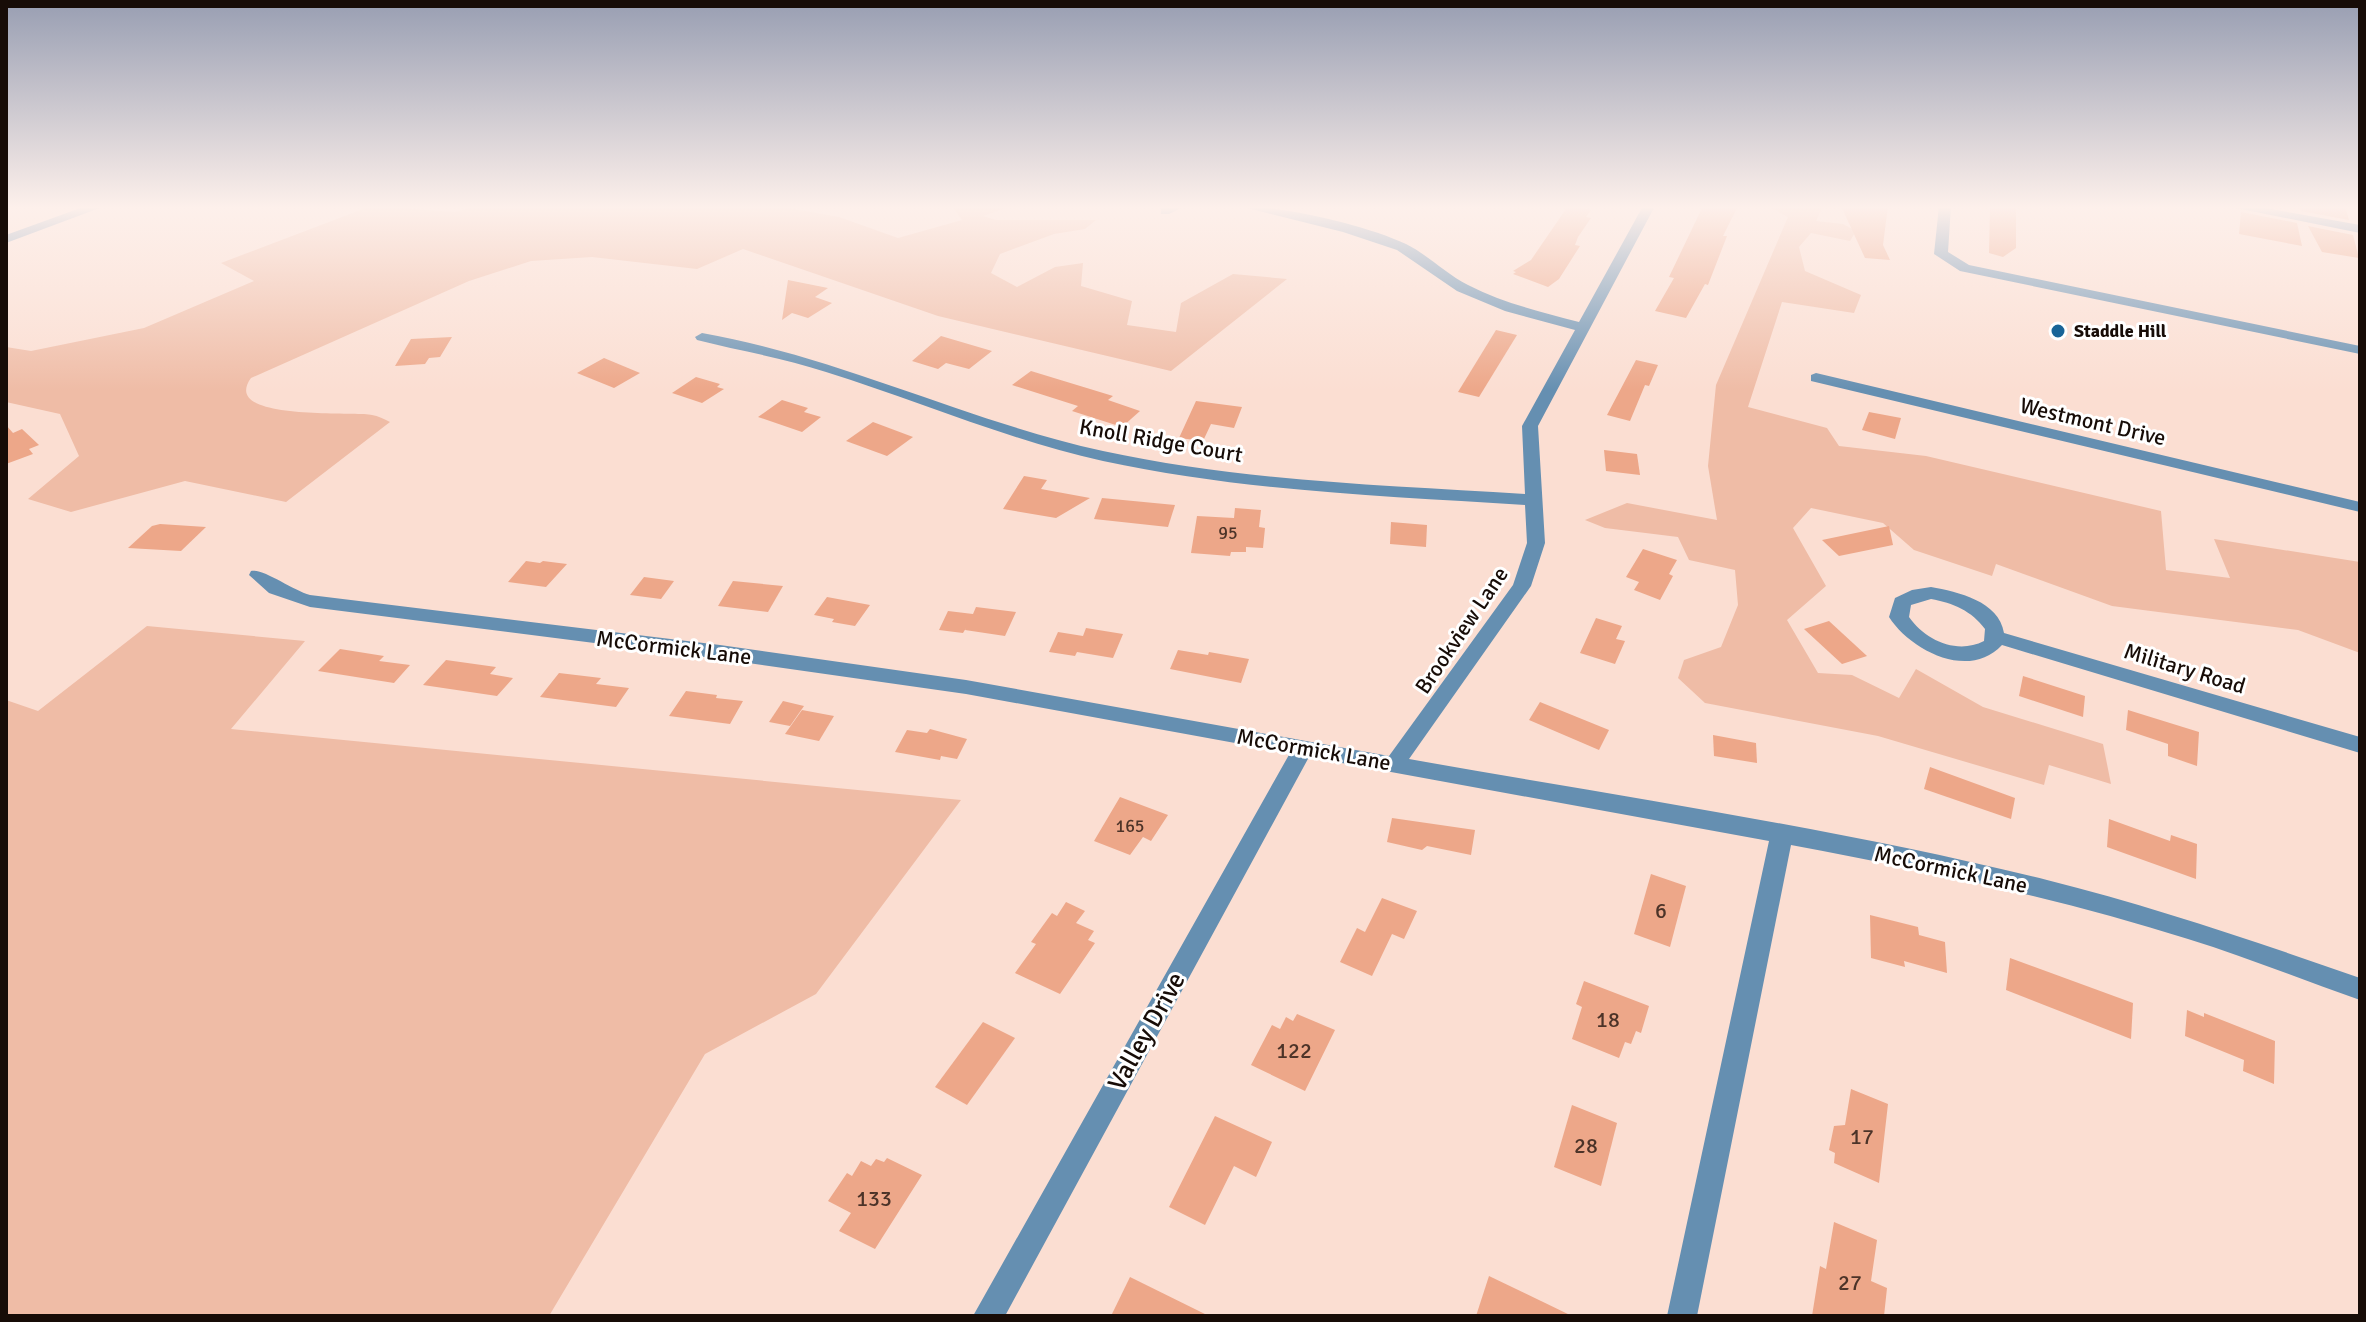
<svg xmlns="http://www.w3.org/2000/svg" width="2366" height="1322" font-family="Signika,sans-serif">
	<style>
		.green { fill: #efbca6 }
		.building { fill: #eda789 }
		.lines { fill: none; stroke-linecap: round; stroke-linejoin: round }
		.street { fill: #658fb1; fill-rule: evenodd }
		.poi-dot { fill: #196497; stroke: #fff; stroke-width: 3 }
		.labels { text-anchor: middle; stroke-width: 6; stroke-linejoin: round; paint-order: stroke }
		.far-poi-label { font-size: 18px; font-weight: bold; fill: #170c07; stroke: #fff; text-anchor: start }
		.number-label { font-size: 18px; fill: #4c3328 }
		.street-label { font-size: 22px; fill: #170c07; stroke: #fff }
		.near-number-label { font-size: 22px; fill: #4c3328 }
		.near-street-label { font-size: 26px; fill: #170c07; stroke: #fff }
	</style>
	<rect width="100%" height="100%" fill="#fbded2"/>
	<g class="green">
		<path d="M371,206L455,212L478,206H777L839,217L898,238L962,220L954,209L964,206H1012L983,216L996,220H1096L1085,229L1054,234L1000,254L991,273L1017,287L1055,267L1083,263L1081,286L1132,301L1127,325L1176,332L1181,303L1233,274L1287,279L1171,371L938,316L743,249L697,269L592,257L531,261L469,281L251,378C219,422 354,411 372,415C378,416 384,419 390,422L286,502L185,481L71,512L28,499L79,456L60,414L6,402V347L31,351L144,328L254,281L221,263Z"/>
		<polygon points="1773,206 1823,206 1816,221 1843,224 1856,231 1850,241 1811,233 1799,247 1805,271 1861,295 1854,313 1782,302 1748,407 1827,428 1839,446 1926,456 2161,511 2166,570 2230,578 2214,539 2360,562 2360,653 2298,630 2112,606 1996,564 1992,576 1914,550 1883,523 1811,508 1793,528 1826,586 1787,620 1818,673 1852,675 1899,698 1916,669 1983,707 2103,744 2111,784 2049,765 2044,785 1878,736 1705,703 1678,678 1684,660 1721,647 1738,605 1735,570 1689,560 1678,537 1605,528 1585,520 1627,503 1717,520 1708,466 1716,385 1788,217 1773,209"/>
		<polygon points="147,626 305,641 231,729 961,800 816,994 705,1054 549,1316 6,1316 6,700 38,711"/>
	</g>
	<g class="building">
		<polygon points="1568,206 1591,210 1586,217 1591,218 1578,237 1575,245 1580,246 1559,279 1548,287 1513,274 1516,272 1513,271 1531,260"/>
		<polygon points="1703,206 1738,206 1723,236 1727,236 1708,285 1705,284 1686,318 1655,311 1674,278 1669,277"/>
		<polygon points="1841,206 1888,206 1883,245 1890,260 1865,258"/>
		<polygon points="1990,206 2016,206 2016,248 2003,257 1989,253"/>
		<polygon points="2299,206 2345,206 2349,220 2301,211"/>
		<polygon points="2241,212 2297,223 2302,246 2239,234"/>
		<polygon points="2308,226 2353,235 2359,258 2322,252"/>
		<polygon points="788,280 828,288 815,297 832,303 808,318 792,313 782,320"/>
		<polygon points="1496,330 1517,335 1479,397 1458,392"/>
		<polygon points="941,336 992,351 969,369 946,363 938,369 912,361"/>
		<polygon points="452,337 440,357 429,358 425,364 395,366 411,339"/>
		<polygon points="604,358 640,373 614,388 577,373"/>
		<polygon points="1636,360 1658,365 1649,386 1645,385 1630,421 1607,415"/>
		<polygon points="1031,371 1113,396 1108,400 1140,411 1122,427 1072,411 1078,406 1012,385"/>
		<polygon points="696,377 720,384 717,387 724,389 702,403 672,393"/>
		<polygon points="782,400 808,408 804,412 821,417 802,432 758,417"/>
		<polygon points="1196,401 1242,407 1234,428 1211,424 1203,441 1179,438"/>
		<polygon points="1869,412 1901,418 1895,439 1862,430"/>
		<polygon points="873,422 913,437 887,456 846,441"/>
		<polygon points="6,425 13,433 22,429 39,445 29,449 33,454 6,464"/>
		<polygon points="1604,450 1637,454 1640,475 1606,471"/>
		<polygon points="1024,476 1047,480 1041,489 1090,498 1056,518 1003,509"/>
		<polygon points="1102,498 1175,505 1168,527 1094,519"/>
		<polygon points="1235,508 1261,510 1259,527 1265,528 1263,548 1246,547 1246,552 1231,552 1230,556 1191,553 1197,516 1234,518"/>
		<polygon points="1391,522 1427,525 1426,547 1390,544"/>
		<polygon points="160,524 206,527 181,551 128,548 152,526"/>
		<polygon points="1889,526 1893,545 1839,556 1822,540"/>
		<polygon points="1643,549 1677,560 1669,574 1673,576 1660,600 1634,590 1639,582 1626,577"/>
		<polygon points="526,561 540,563 543,561 567,564 546,587 508,582"/>
		<polygon points="644,577 674,581 661,599 630,595"/>
		<polygon points="733,581 783,586 768,612 718,606"/>
		<polygon points="827,597 870,605 855,626 832,622 834,619 814,615"/>
		<polygon points="976,607 1016,612 1005,636 965,630 966,628 963,633 939,630 948,611 973,614"/>
		<polygon points="1596,618 1622,626 1616,639 1625,641 1615,664 1580,653"/>
		<polygon points="1829,621 1867,656 1842,664 1804,629"/>
		<polygon points="1086,628 1123,634 1113,658 1077,652 1075,656 1049,652 1058,632 1083,636"/>
		<polygon points="340,649 384,656 379,661 410,665 394,683 318,671"/>
		<polygon points="1178,650 1208,655 1209,652 1249,659 1241,683 1170,669"/>
		<polygon points="446,660 496,667 490,674 513,678 497,696 423,685"/>
		<polygon points="559,673 601,678 596,684 629,688 616,707 540,697"/>
		<polygon points="2023,676 2085,696 2083,717 2019,696"/>
		<polygon points="686,691 717,695 716,698 743,701 730,724 669,716"/>
		<polygon points="783,701 804,706 790,726 769,722"/>
		<polygon points="1540,702 1609,730 1599,750 1529,720"/>
		<polygon points="802,710 834,716 819,741 785,734"/>
		<polygon points="2128,710 2199,732 2197,766 2168,756 2168,744 2126,730"/>
		<polygon points="930,729 967,739 957,759 941,756 940,760 895,752 907,730 927,733"/>
		<polygon points="1713,735 1756,743 1757,763 1714,756"/>
		<polygon points="1930,767 2015,798 2011,819 1924,789"/>
		<polygon points="1120,797 1168,815 1151,841 1143,837 1130,855 1094,841"/>
		<polygon points="1392,818 1475,830 1471,855 1427,846 1422,850 1387,842"/>
		<polygon points="2109,819 2170,841 2171,835 2197,844 2196,879 2107,847"/>
		<polygon points="1651,874 1686,886 1670,947 1634,934"/>
		<polygon points="1382,898 1417,911 1404,939 1392,934 1372,976 1340,962 1357,928 1365,932"/>
		<polygon points="1066,902 1085,911 1076,923 1094,931 1088,940 1095,943 1060,994 1015,973 1036,944 1031,942 1052,913 1057,916"/>
		<polygon points="1870,915 1918,927 1919,935 1945,942 1947,973 1904,961 1905,967 1871,958"/>
		<polygon points="2010,958 2133,1003 2131,1039 2006,990"/>
		<polygon points="1584,981 1649,1006 1641,1033 1636,1031 1631,1044 1625,1042 1619,1058 1572,1039 1582,1007 1576,1004"/>
		<polygon points="2187,1010 2204,1017 2204,1013 2275,1041 2274,1084 2243,1071 2244,1060 2185,1036"/>
		<polygon points="1297,1014 1335,1030 1305,1091 1251,1065 1272,1025 1280,1029 1286,1017 1293,1021"/>
		<polygon points="983,1022 1015,1038 967,1105 935,1087"/>
		<polygon points="1851,1089 1888,1104 1879,1183 1834,1163 1835,1153 1829,1150 1834,1126 1845,1125"/>
		<polygon points="1572,1105 1617,1123 1601,1186 1554,1167"/>
		<polygon points="1215,1116 1272,1142 1256,1177 1234,1166 1205,1225 1169,1207"/>
		<polygon points="887,1158 922,1175 875,1249 839,1231 851,1213 828,1201 847,1173 852,1176 861,1161 871,1166 876,1159 884,1162"/>
		<polygon points="1834,1222 1877,1240 1871,1281 1887,1288 1884,1316 1812,1316 1820,1266 1826,1269"/>
		<polygon points="1489,1276 1572,1316 1476,1316"/>
		<polygon points="1130,1277 1209,1316 1111,1316"/>
	</g>
	<g class="lines">
		<g class="street">
			<polygon points="86,206 105,206 6,243 6,235"/>
			<polygon points="1166,206 1185,206 1169,214 1161,214 1161,208"/>
			<path d="M1239,206C1283,206 1366,225 1406,244C1428,255 1446,274 1468,285C1503,303 1541,312 1579,322L1643,206H1655L1538,426L1545,543L1531,586L1409,759C1622,797 1838,828 2047,880C2154,907 2257,942 2360,978V1000C2303,980 2246,957 2188,939C2058,898 1925,870 1791,845L1697,1316H1667L1769,841L1309,757L1005,1316H973L1290,753L966,694L720,659L310,607L269,593L249,575L251,571C263,568 292,590 310,595L720,645L966,680L1389,756L1513,585L1527,543L1525,505C1384,496 1242,491 1103,461C1008,440 919,401 826,372C784,358 740,351 697,340L695,337L702,333C843,358 966,421 1103,451C1241,481 1384,485 1525,494L1522,426L1575,330L1505,311L1457,291L1397,250L1343,232Z"/>
			<polygon points="1939,206 1951,206 1948,252 1969,265 2360,346 2360,354 1960,271 1934,254"/>
			<polygon points="2226,206 2254,206 2360,225 2360,233"/>
			<polygon points="1816,373 2360,502 2360,512 1811,381 1811,375"/>
			<path d="M1931,587C1958,592 1999,601 2004,633L2360,737V753L2002,645C1969,681 1910,650 1889,617L1895,598L1912,590ZM1931,599C1953,603 1972,611 1985,629L1984,641C1957,655 1925,640 1909,617L1911,605Z"/>
		</g>
	</g>
	<linearGradient id="sky" x2="0" y2="1"><stop stop-color="#989eb2"/><stop offset="0.53" stop-color="#fdf0eb"/><stop offset="1" stop-color="#fdf0eb" stop-opacity="0"/></linearGradient>
	<rect width="2366" height="391" fill="url(#sky)"/>
	<circle class="poi-dot" cx="2058" cy="331" r="8"/>
	<g class="labels">
		<g class="far-poi-label">
			<text x="2074" y="337">Staddle Hill</text>
		</g>
		<g class="number-label">
			<text x="1228" y="539">95</text>
			<text x="1130" y="832">165</text>
		</g>
		<g class="street-label">
			<text transform="translate(2093 421) rotate(13)" y="8">Westmont Drive</text>
			<text transform="translate(1161 440) rotate(10)" y="8">Knoll Ridge Court</text>
			<text transform="translate(1461 630) rotate(-56)" y="8">Brookview Lane</text>
			<text transform="translate(674 647) rotate(7)" y="8">McCormick Lane</text>
			<text transform="translate(2185 668) rotate(17)" y="8">Military Road</text>
			<text transform="translate(1314 749) rotate(10)" y="8">McCormick Lane</text>
			<text transform="translate(1951 869) rotate(12)" y="8">McCormick Lane</text>
		</g>
		<g class="near-number-label">
			<text x="1661" y="918">6</text>
			<text x="1608" y="1027">18</text>
			<text x="1294" y="1058">122</text>
			<text x="1862" y="1144">17</text>
			<text x="1586" y="1153">28</text>
			<text x="874" y="1206">133</text>
			<text x="1850" y="1290">27</text>
		</g>
		<g class="near-street-label">
			<text transform="translate(1146 1031) rotate(-61)" y="9">Valley Drive</text>
		</g>
	</g>
	<rect width="2366" height="1322" fill="none" stroke="#170c07" stroke-width="16"/>
</svg>
